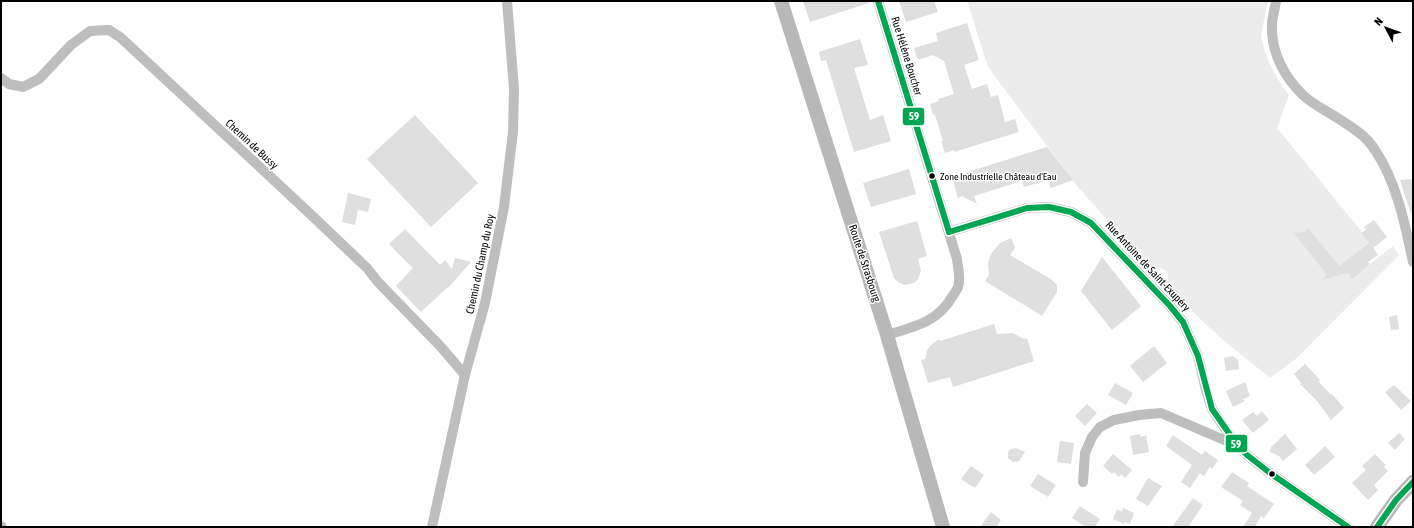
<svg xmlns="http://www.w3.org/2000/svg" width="1414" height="528" font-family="'Asap Condensed',sans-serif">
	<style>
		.green { fill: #ececec }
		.building { fill: #dfdfdf }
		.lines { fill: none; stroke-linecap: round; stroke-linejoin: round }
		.minor { stroke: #bebebe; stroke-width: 10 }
		.secondary { stroke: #b8b8b8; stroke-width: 14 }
		.bus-1-casing { stroke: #fff; stroke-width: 9 }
		.bus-1 { stroke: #00a651; stroke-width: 6 }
		.bus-dot { fill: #000; stroke: #fff; stroke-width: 1.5 }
		.labels { text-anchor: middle; stroke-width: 3; stroke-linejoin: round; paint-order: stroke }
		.bus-label { font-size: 10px; fill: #000; stroke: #fff; text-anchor: start }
		.street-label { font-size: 11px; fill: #000; stroke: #fff }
		.line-badge { stroke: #fff; stroke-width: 1.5 }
		.badge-label { font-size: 11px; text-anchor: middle; font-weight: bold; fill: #fff }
	</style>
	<rect width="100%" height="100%" fill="#fff"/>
	<path class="green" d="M967,1H1268L1261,35C1265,58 1275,77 1289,95L1277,128L1362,232L1369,243L1341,265L1352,278L1393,246L1399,255L1297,358L1270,378L1223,340L1196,315L1166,283L1168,280V272L1161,268L1154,271L1098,210L1074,182L988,67Z"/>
	<g class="building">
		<polygon points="803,1 869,1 869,3 810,22"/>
		<polygon points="899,1 934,1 938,12 906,22"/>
		<polygon points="967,23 979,60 964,65 972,89 987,84 991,97 998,95 1005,122 1015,119 1019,132 954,152 954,150 945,153 941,141 943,141 935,115 933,115 930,104 939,101 938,99 954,94 944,61 933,55 918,60 914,48 938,41 936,33"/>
		<polygon points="860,39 868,65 854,68 870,120 883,115 891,141 854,152 826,60 821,61 819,52"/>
		<polygon points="415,115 478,183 431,227 367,159"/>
		<polygon points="1047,147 1073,180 1051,188 1048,180 1024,187 1022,181 974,196 977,204 962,196 958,198 952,177"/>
		<polygon points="909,169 916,194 871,207 863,183"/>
		<polygon points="1413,179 1413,213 1411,214 1400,180"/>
		<polygon points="348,193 371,199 368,212 358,210 355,225 342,222"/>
		<polygon points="1374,220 1387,237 1373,248 1371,245 1378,255 1368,262 1370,264 1352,279 1348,273 1321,280 1327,275 1294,233 1305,232 1308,228 1339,266 1369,243 1361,233 1366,230 1364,227"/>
		<polygon points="917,221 927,256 918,259 921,271 918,279 914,283 905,285 898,282 894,278 879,232"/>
		<polygon points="405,229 440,265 445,260 452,269 455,258 471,262 447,289 448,287 421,312 396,286 413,268 389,244"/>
		<polygon points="1011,238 1015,248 1010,255 1052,280 1057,285 1057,292 1042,316 985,281 989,275 988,263 991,254 1000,243"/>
		<polygon points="1102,257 1141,306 1112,330 1081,291"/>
		<polygon points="1397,315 1399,329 1391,330 1389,317"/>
		<polygon points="994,324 997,334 1013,333 1024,339 1027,338 1034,361 953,387 950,377 928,383 921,360 925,359 927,350 931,345 939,339 940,341"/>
		<polygon points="1154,346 1167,363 1143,382 1130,366"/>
		<polygon points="1233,356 1238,360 1239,369 1226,371 1224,358"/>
		<polygon points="1305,364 1320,380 1318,381 1331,395 1332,394 1344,408 1331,420 1317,401 1300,384 1301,383 1294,374"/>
		<polygon points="1245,382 1250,396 1243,399 1245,401 1233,407 1226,391"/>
		<polygon points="1115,383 1133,393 1126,405 1108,395"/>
		<polygon points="1394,385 1411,401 1401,410 1385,392"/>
		<polygon points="1087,404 1097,413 1085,426 1075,416"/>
		<polygon points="1262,411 1269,420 1253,433 1242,420 1253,412 1257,416"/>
		<polygon points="1399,433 1405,439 1395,450 1388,443"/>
		<polygon points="1140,434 1140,437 1146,435 1149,452 1133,455 1130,436"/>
		<polygon points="1285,434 1297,449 1283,461 1279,456 1270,452 1271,447"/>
		<polygon points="1173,435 1202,455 1205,451 1218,460 1212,469 1210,467 1204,476 1200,473 1190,488 1181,482 1192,465 1166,446"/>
		<polygon points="1060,441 1074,443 1071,464 1057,462"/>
		<polygon points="1325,446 1335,457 1314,475 1305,465"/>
		<polygon points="1016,448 1025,452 1019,461 1013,462 1008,458 1008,452 1011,449"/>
		<polygon points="1113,454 1132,470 1125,478 1121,474 1119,477 1114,472 1112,474 1103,466"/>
		<polygon points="1375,454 1386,465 1384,467 1388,471 1374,485 1378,490 1368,500 1352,483 1366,470 1362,466"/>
		<polygon points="971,466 984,475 975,488 961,479"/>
		<polygon points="1232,472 1249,483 1247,486 1274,504 1264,518 1261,516 1255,527 1243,527 1252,513 1240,505 1243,501 1221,487"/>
		<polygon points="1038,474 1056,485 1048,497 1030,486"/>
		<polygon points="1148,478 1162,486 1148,506 1136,499"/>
		<polygon points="1193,498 1203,505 1188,527 1172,527"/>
		<polygon points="1080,506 1100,519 1095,527 1086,527 1072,518"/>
		<polygon points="1123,508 1134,513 1130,524 1125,522 1124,524 1113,519 1117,509 1122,512"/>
		<polygon points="991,512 1001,520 996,527 980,527"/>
	</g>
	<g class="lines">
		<g class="minor">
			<path d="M878,1L957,259C958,268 961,278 958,287C957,290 954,294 952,297C937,323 913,327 887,335"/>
			<path d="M1276,1C1275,9 1272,17 1272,25C1271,52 1284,77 1303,95C1312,104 1325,110 1336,117C1350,126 1366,135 1375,150C1397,183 1405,224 1413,262"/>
			<polyline points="1,78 9,84 23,87 39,79 71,45 90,31 109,30 120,37 306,210 367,268 378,282 441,347 465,375"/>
			<polyline points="949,232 1027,208 1049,207 1071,212 1091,223 1170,306 1183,322 1198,356 1206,390 1212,409 1224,427 1238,446 1247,455 1270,473 1348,527"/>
			<polyline points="1083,482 1085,453 1092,437 1100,427 1114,420 1139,415 1161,413 1236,445"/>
			<polyline points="1,526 2,527"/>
			<polyline points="432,527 465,375 485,303 504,207 513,132 514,89 507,1"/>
		</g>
		<g class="secondary">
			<polyline points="781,1 887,335 943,527"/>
			<polyline points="1377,527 1396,500 1413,482"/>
		</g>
		<g class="bus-1-casing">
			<g id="bus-1">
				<polyline points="878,1 949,232"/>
				<polyline points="949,232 1027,208 1049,207 1071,212 1091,223 1170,306 1183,322 1198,356 1212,409 1238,446 1247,455 1270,473 1348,527"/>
				<polyline points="1377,527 1396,500 1413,482"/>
			</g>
		</g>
		<use href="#bus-1" class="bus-1"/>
	</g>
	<g class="bus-dot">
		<circle cx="932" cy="176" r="3.5"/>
		<circle cx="1272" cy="474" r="3.5"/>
	</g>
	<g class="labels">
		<g class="bus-label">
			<text x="940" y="180">Zone Industrielle Château d'Eau</text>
		</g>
		<g class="street-label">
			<text transform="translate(907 56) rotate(73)" y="4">Rue Hélène Boucher</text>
			<text transform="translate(252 144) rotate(43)" y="4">Chemin de Bussy</text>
			<text transform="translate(865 263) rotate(72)" y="4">Route de Strasbourg</text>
			<text transform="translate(480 264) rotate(-78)" y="4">Chemin du Champ du Roy</text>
			<text transform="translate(1148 266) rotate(47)" y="4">Rue Antoine de Saint-Exupéry</text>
		</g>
	</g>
	<g class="line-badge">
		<rect x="902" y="107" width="23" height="19" rx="4" fill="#00a651"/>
		<rect x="1225" y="434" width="23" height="19" rx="4" fill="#00a651"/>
	</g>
	<g class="badge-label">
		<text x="914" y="120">59</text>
		<text x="1236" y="448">59</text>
	</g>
	<rect width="1414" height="528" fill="none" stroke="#000000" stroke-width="4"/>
	<g transform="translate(1386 28) rotate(311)" stroke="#ffffff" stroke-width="3" paint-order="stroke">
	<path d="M0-3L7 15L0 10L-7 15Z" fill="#000000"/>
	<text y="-6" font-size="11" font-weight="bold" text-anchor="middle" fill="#000000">N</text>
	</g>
</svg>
